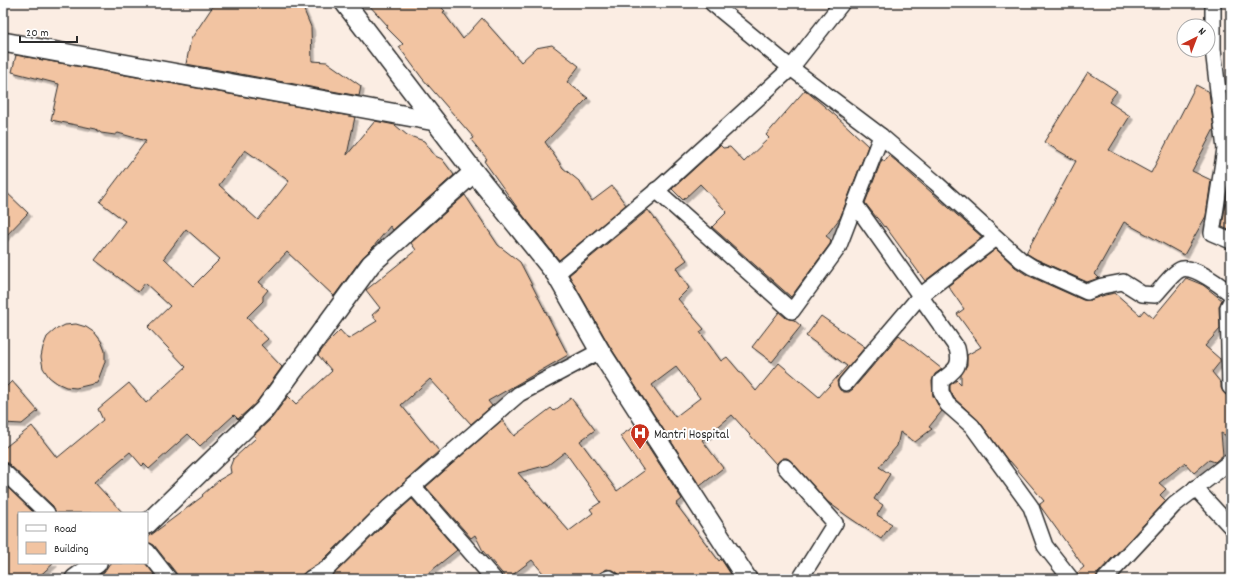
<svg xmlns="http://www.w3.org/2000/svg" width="1234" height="582" font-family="Dekko,sans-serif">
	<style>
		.building { fill: #f2c4a2; stroke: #2b2b2b; fill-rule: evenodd; filter: url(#shadow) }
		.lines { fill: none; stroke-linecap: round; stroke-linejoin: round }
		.minor-casing { stroke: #2b2b2b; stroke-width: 18 }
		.tertiary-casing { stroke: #2b2b2b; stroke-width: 22 }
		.minor { stroke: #fff; stroke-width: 15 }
		.tertiary { stroke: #fff; stroke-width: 19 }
		.labels { text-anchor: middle; stroke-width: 4; stroke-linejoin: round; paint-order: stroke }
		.poi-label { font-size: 13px; fill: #2b2b2b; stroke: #fff; text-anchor: start }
	</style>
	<defs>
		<filter id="shadow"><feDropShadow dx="3.5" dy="3.5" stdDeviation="0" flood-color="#0004"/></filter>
	</defs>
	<rect width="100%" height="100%" fill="#fbede3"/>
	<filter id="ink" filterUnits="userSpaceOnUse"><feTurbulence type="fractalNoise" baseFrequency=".025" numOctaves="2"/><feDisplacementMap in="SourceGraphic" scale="8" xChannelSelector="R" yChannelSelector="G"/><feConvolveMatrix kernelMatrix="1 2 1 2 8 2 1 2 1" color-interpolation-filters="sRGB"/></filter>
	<g filter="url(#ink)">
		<g class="building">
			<polygon points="215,3 301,3 311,27 312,61 327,62 361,86 359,96 186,64 191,39"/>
			<polygon points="367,3 437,3 445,11 443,12 463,39 482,18 521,62 536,48 552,45 579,66 567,82 588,98 545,142 563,168 579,181 592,201 612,186 626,205 559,260 521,213 484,161 487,159 471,140 474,138 422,78 399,47 403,44 386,27 388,26"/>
			<path d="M16,55L355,117L347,155L375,121L395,125L407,135L424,141L435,156L442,159L454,175L393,230L390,226L374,246L362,258L334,296L287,252L259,282L268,290L263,296V301L247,317L268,339L261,345L282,367L256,403L238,419L234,415L200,446L188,434L149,469L144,464L142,466L130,452L94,482L123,513H56L53,506L9,464L3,462V449L32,426L57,458L103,420L98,409L129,383L146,403L186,367L148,327L170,306L145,283L138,292L95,260L125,221L100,202L146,141L118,133L115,135L101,133L96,129L51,120L59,84L12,72ZM245,150L289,181L258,220L219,185ZM186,229L220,259L193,286L164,258Z"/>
			<polygon points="1088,72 1117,91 1109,102 1130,116 1109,150 1151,173 1196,85 1209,92 1214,129 1192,171 1211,180 1206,216 1184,255 1124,222 1095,274 1099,278 1087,282 1036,259 1026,253 1076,161 1044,142"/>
			<polygon points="805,90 836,116 868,146 840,218 826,236 831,240 830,244 791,297 712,227 727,212 700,184 683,200 672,189 720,145 723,148 730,147 744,162 769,138 766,135"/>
			<polygon points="889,155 982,237 925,281 885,226 884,227 878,219 876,217 865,203 882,159 884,162"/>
			<polygon points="3,189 28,213 3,239"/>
			<polygon points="1228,189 1231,191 1231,231 1222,227"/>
			<polygon points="465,195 498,245 520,262 568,355 488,401 492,406 471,424 430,379 401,405 439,451 382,502 322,561 305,572 302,575 301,579 178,579 176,573 154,545 147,542 147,538 203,496 202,495 219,480 231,473 230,467 233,459 256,438 254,435 272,418 288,396 296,404 332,371 318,355 328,342 340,330 348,339 377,321 372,315 380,308 366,290 416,250 411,243"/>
			<path d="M648,210L687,260L676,268L689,288L678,299L704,329L700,332L721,361L727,357L756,391L779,363L819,397L847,366L806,336L821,316L865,347L837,381L838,386L840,390L844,392H849L853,389L899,335L942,369L935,374L932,381L933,396L942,411L929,427L932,429L915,442L900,432L897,446L879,467L890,474L874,499L883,505L877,515L892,524L881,539L847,516L828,502L791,461L787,458H783L779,461L776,464L732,415L702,440L723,468L700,486L609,345L569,275ZM676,367L700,398L675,417L652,385Z"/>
			<polygon points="996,249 1015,267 1027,275 1083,300 1090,300 1105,295 1115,293 1140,315 1144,310 1153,318 1186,278 1203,285 1222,300 1219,307 1220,329 1205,346 1220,359 1220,362 1212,372 1221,383 1221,388 1224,393 1231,397 1231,438 1221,433 1223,455 1215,462 1209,460 1194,473 1185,463 1159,483 1166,489 1160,495 1166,501 1098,573 1095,579 1080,579 1077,573 1084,567 1040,506 1040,504 1044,501 1010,461 1009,462 979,421 954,398 950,390 950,385 957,380 961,384 961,375 967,365 967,355 981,347 957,314 964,309 948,286"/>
			<polygon points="779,312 786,318 794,320 801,326 772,362 752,347"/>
			<polygon points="76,324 86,327 95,333 101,341 105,351 105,362 97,383 76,388 66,387 57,383 49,377 43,368 41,357 43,347 47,337 55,330 65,325"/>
			<polygon points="12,381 38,411 22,424 3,423 3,390"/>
			<path d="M571,398L595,430L580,441L617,491L644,471L620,436L635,426L682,499L676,504L719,561L721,559L734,579H620L619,574L615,571L607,569L600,573L597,579H548L532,560L507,579L483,551L475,535L471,538L426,487L502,420L514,436L551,408L554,411ZM565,452L601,502L590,509L593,513L569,531L518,473L548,465Z"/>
			<polygon points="3,483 34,513 19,513 19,563 54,563 36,579 3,579"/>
			<polygon points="412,499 457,550 421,579 327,579 334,574 394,515"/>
			<polygon points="110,563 145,563 158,579 94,579 104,572"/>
		</g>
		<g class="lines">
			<g class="minor-casing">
				<g id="minor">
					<path d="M712,3L791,68L881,136L936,183L1021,260L1032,267L1087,292L1102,286L1123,282L1142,294L1155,295C1161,289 1174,271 1182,269C1195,266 1221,286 1231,294"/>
					<polyline points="1213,3 1213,49 1225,149 1212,233 1231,241"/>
					<polyline points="656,190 792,311 838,248 881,136"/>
					<path d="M855,204L957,348C962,367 955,370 941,381V392L947,404L972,426L1031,507L1045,546L1071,579"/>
					<polyline points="556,274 662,186 791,68 842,3"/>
					<polyline points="1231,301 1228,307 1230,387 1231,388"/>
					<polyline points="846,383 920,296 996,238"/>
					<polyline points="785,467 835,523 800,579"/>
					<polyline points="3,471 47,513"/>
					<polyline points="413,486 494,579"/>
					<polyline points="1195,488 1231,527"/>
					<polyline points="147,551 169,579"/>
					<polyline points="310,579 328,568 388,508 519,394 600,351"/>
					<polyline points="606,579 609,578 611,579"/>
					<polyline points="1105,579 1174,505 1231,461"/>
				</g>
			</g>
			<g class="tertiary-casing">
				<g id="tertiary">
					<polyline points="345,3 474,172 556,274 600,351 747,579"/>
					<polyline points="3,42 435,121"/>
					<polyline points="147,524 264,410 371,264 474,172"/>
					<polyline points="75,579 97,563"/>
				</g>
			</g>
			<use href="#minor" class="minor"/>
			<use href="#tertiary" class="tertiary"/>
		</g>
	</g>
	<defs>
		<g id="hospital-pin" transform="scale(1)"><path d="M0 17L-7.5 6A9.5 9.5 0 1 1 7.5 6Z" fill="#c8321e" stroke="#fff"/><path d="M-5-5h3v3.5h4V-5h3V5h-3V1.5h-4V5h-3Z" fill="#fff"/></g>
	</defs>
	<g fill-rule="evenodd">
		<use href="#hospital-pin" x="640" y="433"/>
	</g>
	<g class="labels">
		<g class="poi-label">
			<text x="654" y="438">Mantri Hospital</text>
		</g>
	</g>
	<rect width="1234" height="582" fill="none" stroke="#fff" stroke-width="16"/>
	<rect x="8" y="8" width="1218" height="566" fill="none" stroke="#2b2b2b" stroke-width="1.5" filter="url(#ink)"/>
	<rect x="18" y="512" width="130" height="52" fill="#ffffff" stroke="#aaaaaa"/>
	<rect x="26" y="525" width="20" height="6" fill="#ffffff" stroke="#aaaaaa"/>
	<text x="54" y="532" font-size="12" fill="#2b2b2b">Road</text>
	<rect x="26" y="542" width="20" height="12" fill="#f2c4a2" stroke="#aaaaaa"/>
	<text x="54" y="552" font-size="12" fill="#2b2b2b">Building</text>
	<g transform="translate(1196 38) rotate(42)"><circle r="19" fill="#ffffff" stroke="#aaaaaa"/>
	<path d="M0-3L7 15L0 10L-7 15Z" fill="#c8321e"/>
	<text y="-6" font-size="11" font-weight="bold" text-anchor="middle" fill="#2b2b2b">N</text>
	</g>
	<path d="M20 36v6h57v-6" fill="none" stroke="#2b2b2b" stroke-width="2"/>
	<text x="26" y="36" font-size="12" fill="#2b2b2b" stroke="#ffffff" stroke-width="3" paint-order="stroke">20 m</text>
</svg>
